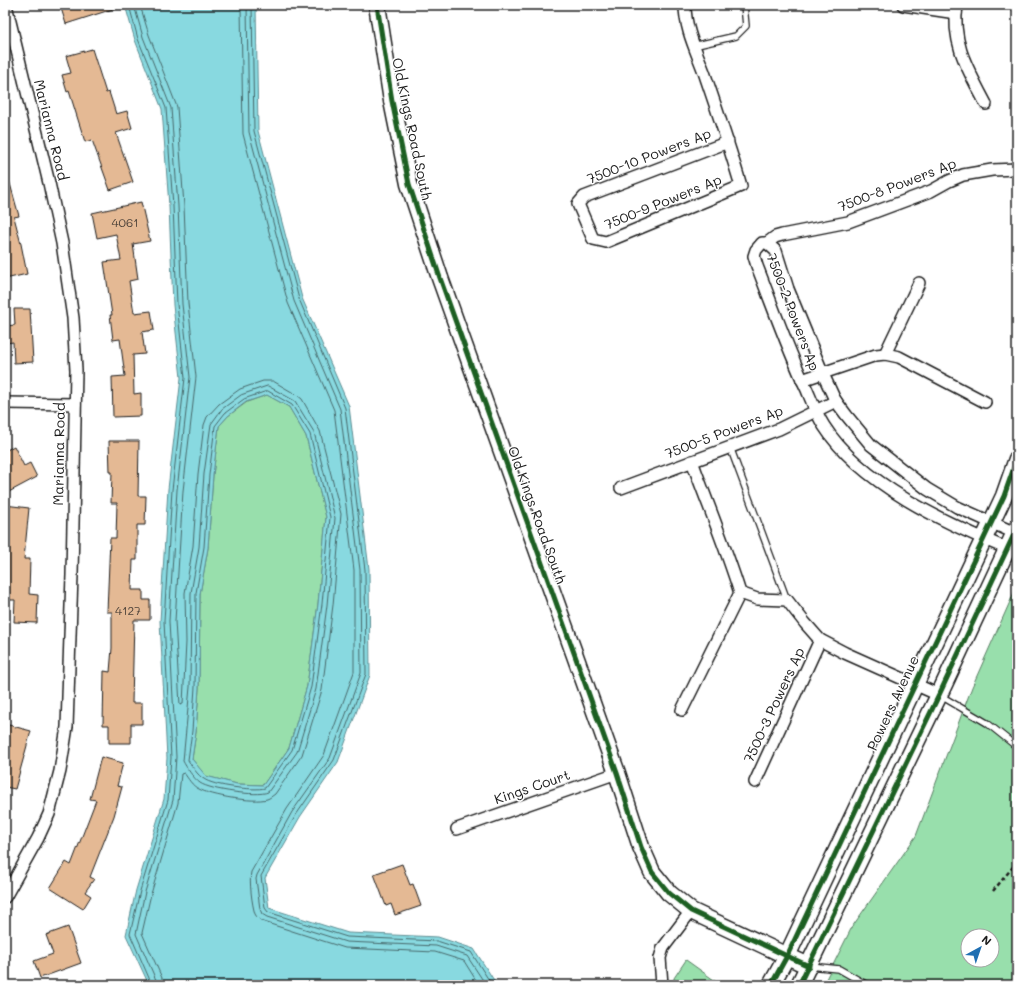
<svg xmlns="http://www.w3.org/2000/svg" width="1022" height="990" font-family="Mali,sans-serif">
	<style>
		.green { fill: #98dfac; stroke: #5a7e64; fill-rule: evenodd }
		.water { fill: #88d9e0; stroke: #5d8d92; fill-rule: evenodd }
		.lines { fill: none; stroke-linecap: round; stroke-linejoin: round }
		.shore { stroke: #47686a; stroke-width: 1 }
		.building { fill: #e4b994; stroke: #1c1c1c }
		.lane-casing { stroke: #1c1c1c; stroke-width: 8 }
		.street-casing { stroke: #1c1c1c; stroke-width: 14 }
		.secondary-casing { stroke: #1c1c1c; stroke-width: 19 }
		.path { stroke: #1c1c1c; stroke-width: 2.5; stroke-dasharray: 4 3; stroke-linecap: butt }
		.lane { stroke: #fff; stroke-width: 5.5 }
		.street { stroke: #fff; stroke-width: 11 }
		.secondary { stroke: #fff; stroke-width: 16 }
		.cycleway-casing { stroke: #fff; stroke-width: 8 }
		.cycleway { stroke: #1b5e20; stroke-width: 5 }
		.labels { text-anchor: middle; stroke-width: 3; stroke-linejoin: round; paint-order: stroke }
		.number-label { font-size: 12px; fill: #4e433a }
		.street-label { font-size: 14px; fill: #1c1c1c; stroke: #fff }
	</style>
	<rect width="100%" height="100%" fill="#fff"/>
	<filter id="ink" filterUnits="userSpaceOnUse"><feTurbulence type="fractalNoise" baseFrequency=".025" numOctaves="2"/><feDisplacementMap in="SourceGraphic" scale="8" xChannelSelector="R" yChannelSelector="G"/><feConvolveMatrix kernelMatrix="1 2 1 2 8 2 1 2 1" color-interpolation-filters="sRGB"/></filter>
	<g filter="url(#ink)">
		<g class="green">
			<polygon points="267,395 289,407 306,436 326,517 318,604 307,686 289,748 263,785 237,784 205,776 192,759 196,732 199,688 200,594 208,548 213,475 219,426 228,416 247,402"/>
			<path d="M1017,586V985H823L852,927L916,836L972,687ZM968,936H992V960H968Z"/>
			<polygon points="686,960 721,985 674,985 674,978"/>
		</g>
		<path class="water" d="M125,5H256L258,131L302,298L349,406L369,569L370,675L338,762L300,817L265,878L269,908L348,933L438,937L474,949L497,985H149L126,935L136,890L164,799L167,758L160,621L168,489L181,378L173,305L169,206L162,109L135,40ZM267,395L289,407L306,436L326,517L318,604L307,686L289,748L263,785L237,784L206,776L192,759L196,732L199,688L200,594L208,548L213,475L219,426L228,416L246,402Z"/>
		<g class="lines">
			<g class="shore">
				<polyline points="129,5 138,39 166,108 173,206 177,304 185,378 172,490 164,621 171,758 168,800 140,891 130,934 152,985"/>
				<polyline points="134,5 143,37 171,108 178,206 182,304 190,377 177,490 169,621 176,757 173,800 145,892 136,934 156,980 157,985"/>
				<path d="M140,5L149,35L177,107L184,206L188,303L196,377L183,491L175,621L180,705L183,704L186,642L185,593L193,546L198,474L204,425L207,417L219,404L240,389L263,381H273L297,395L302,399L320,431L341,514L333,605L322,690L302,755L275,794C272,796 270,798 267,799C253,803 211,796 199,789C192,786 188,778 184,773L181,774L178,803L151,894L142,933L162,978L163,985"/>
				<path d="M241,5L243,134L288,303L334,410L354,570V672L324,755L287,809L251,872C249,881 252,905 255,914C257,918 260,920 264,922L345,948L435,952L464,961L479,985"/>
				<polyline points="247,5 249,132 294,301 340,409 360,570 361,673 330,758 292,812 257,875 256,879 260,909 262,914 267,917 346,942 436,946 467,956 486,985"/>
				<polyline points="252,5 254,131 299,299 345,408 365,570 366,674 334,760 296,815 261,876 265,908 268,912 347,937 437,941 471,952 492,985"/>
				<path d="M268,386L295,401L314,432L335,518L327,605L316,689L297,752L268,792C257,797 210,790 200,783C194,779 186,767 183,761L190,687L191,593L199,547L204,474L211,424L222,409L241,395Z"/>
				<path d="M268,391L292,405L310,434L330,517L322,604L311,687L292,750L265,788C254,791 213,786 204,779C198,776 191,765 188,760L192,731L195,687L196,593L204,547L209,475L215,426L225,413L244,399Z"/>
			</g>
		</g>
		<g class="building">
			<polygon points="60,5 115,5 116,8 66,24"/>
			<polygon points="92,49 106,93 109,92 116,114 127,111 132,128 116,133 133,182 110,190 92,140 85,142 69,91 67,92 62,75 71,73 66,56"/>
			<polygon points="5,180 9,180 19,216 14,217 21,244 27,274 5,279"/>
			<polygon points="141,202 150,241 133,244 138,279 129,281 134,313 151,311 154,330 142,332 145,354 133,355 134,394 141,393 141,416 113,417 112,377 125,376 120,339 113,340 110,315 112,315 104,262 121,260 116,234 97,238 92,213"/>
			<polygon points="14,309 30,309 33,362 14,363 13,342 7,343 6,326 15,325"/>
			<polygon points="109,441 139,441 138,496 146,496 145,525 137,525 137,560 133,560 132,590 143,590 143,600 150,600 150,620 134,620 132,703 142,703 142,724 131,724 131,743 109,743 109,725 103,725 104,671 110,672 112,648 112,612 107,612 110,538 116,538 117,503 111,503 112,472 110,472"/>
			<polygon points="14,446 24,466 30,463 37,477 5,494 5,451"/>
			<polygon points="5,505 29,508 24,559 30,559 29,594 38,595 37,623 14,622 15,600 5,600"/>
			<polygon points="5,724 31,731 15,789 5,787"/>
			<polygon points="101,757 123,763 117,786 122,787 114,816 90,877 94,879 85,892 91,896 83,909 50,888 66,862 71,865 96,800 90,799"/>
			<polygon points="402,864 410,885 413,884 421,906 395,915 391,904 386,906 374,874"/>
			<polygon points="68,927 81,963 40,978 34,961 53,954 46,935"/>
		</g>
		<g class="lines">
			<g class="lane-casing">
				<g id="lane">
					<polyline points="693,46 736,36 746,26 744,5"/>
					<polyline points="730,447 787,600"/>
					<polyline points="941,696 987,723 1017,747"/>
					<polyline points="810,966 839,969 867,985"/>
				</g>
			</g>
			<g class="street-casing">
				<g id="street">
					<path d="M685,5C685,29 696,50 704,72C717,110 730,148 741,186L606,242L593,239L578,204L584,197L728,142"/>
					<polyline points="903,5 956,13"/>
					<path d="M957,5C951,44 969,71 986,104"/>
					<polyline points="767,243 775,237 782,235 848,222 931,191 949,181 963,175 992,170 1017,169"/>
					<polyline points="885,354 919,283"/>
					<polyline points="802,380 876,355 885,354 899,357 985,402"/>
					<polyline points="5,403 75,404"/>
					<path d="M692,461C708,505 726,548 740,593L757,599L787,600L805,623L820,640L845,653L939,695"/>
					<polyline points="621,488 779,429 836,401"/>
					<path d="M1008,549C945,523 861,484 824,426C817,415 812,402 807,390C788,350 773,307 757,266L754,256L756,250L762,243H767L776,251L788,289L823,374L835,400L847,416L871,445L927,489L957,507L1015,533"/>
					<polyline points="682,710 740,593"/>
					<polyline points="755,782 820,640"/>
					<polyline points="457,829 617,773"/>
					<polyline points="5,897 38,838 49,814 60,771 67,727 72,575 76,370 73,318 62,243 49,183 6,5"/>
					<polyline points="662,985 660,958 663,948 691,911"/>
				</g>
			</g>
			<g class="secondary-casing">
				<g id="secondary">
					<polyline points="377,5 392,101 409,184 440,278 617,773 641,847 652,872 669,893 691,911 787,956 809,966"/>
					<polyline points="771,985 787,956 1004,496 1017,459"/>
					<polyline points="799,985 939,695 1017,528"/>
				</g>
			</g>
			<polyline class="path" points="993,891 1017,862"/>
			<use href="#lane" class="lane"/>
			<use href="#street" class="street"/>
			<use href="#secondary" class="secondary"/>
			<g class="cycleway-casing">
				<g id="cycleway">
					<polyline points="377,5 392,101 409,184 440,278 617,773 641,847 652,872 669,893 691,911 787,956 809,966"/>
					<polyline points="771,985 787,956 1004,496 1017,459"/>
					<polyline points="799,985 939,695 1017,528"/>
				</g>
			</g>
			<use href="#cycleway" class="cycleway"/>
		</g>
	</g>
	<g class="labels">
		<g class="number-label">
			<text x="125" y="227">4061</text>
			<text x="128" y="615">4127</text>
		</g>
		<g class="street-label">
			<text transform="translate(412 129) rotate(78)" y="5">Old Kings Road South</text>
			<text transform="translate(51 130) rotate(76)" y="5">Marianna Road</text>
			<text transform="translate(649 156) rotate(-21)" y="5">7500-10 Powers Ap</text>
			<text transform="translate(897 185) rotate(-21)" y="5">7500-8 Powers Ap</text>
			<text transform="translate(663 202) rotate(-22)" y="5">7500-9 Powers Ap</text>
			<text transform="translate(793 312) rotate(69)" y="5">7500-2 Powers Ap</text>
			<text transform="translate(724 432) rotate(-21)" y="5">7500-5 Powers Ap</text>
			<text transform="translate(59 454) rotate(-89)" y="5">Marianna Road</text>
			<text transform="translate(537 515) rotate(70)" y="5">Old Kings Road South</text>
			<text transform="translate(893 703) rotate(-65)" y="5">Powers Avenue</text>
			<text transform="translate(774 705) rotate(-65)" y="5">7500-3 Powers Ap</text>
			<text transform="translate(532 787) rotate(-19)" y="5">Kings Court</text>
		</g>
	</g>
	<rect width="1022" height="990" fill="none" stroke="#fff" stroke-width="20"/>
	<rect x="10" y="10" width="1002" height="970" fill="none" stroke="#1c1c1c" stroke-width="1.5" filter="url(#ink)"/>
	<g transform="translate(980 948) rotate(40)"><circle r="19" fill="#ffffff" stroke="#a4a4a4"/>
	<path d="M0-3L7 15L0 10L-7 15Z" fill="#1f6fb2"/>
	<text y="-6" font-size="11" font-weight="bold" text-anchor="middle" fill="#1c1c1c">N</text>
	</g>
</svg>
